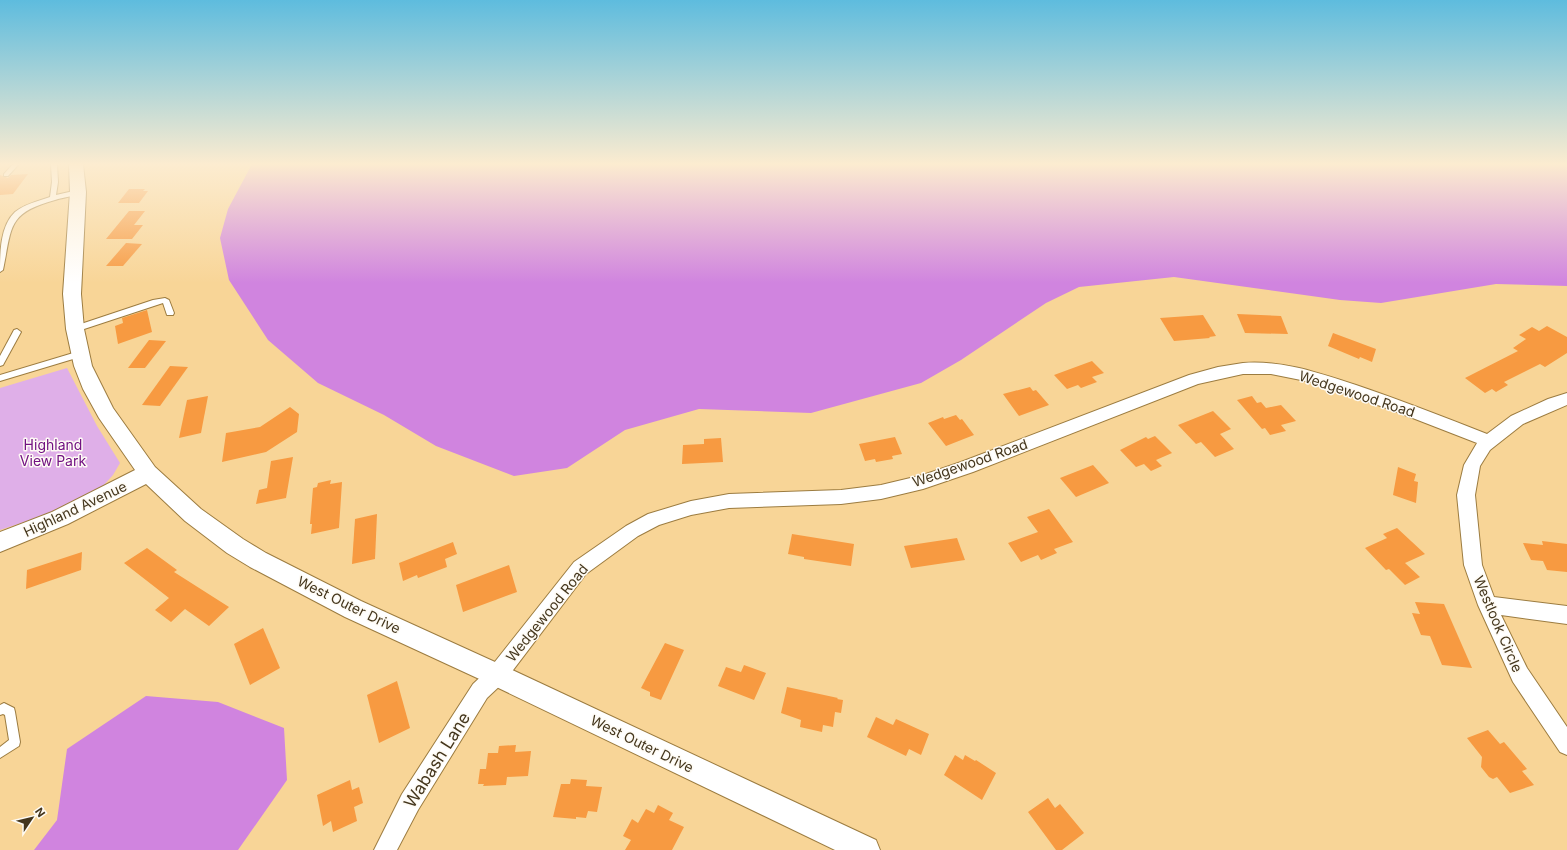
<svg xmlns="http://www.w3.org/2000/svg" width="1567" height="850" font-family="Inter,sans-serif">
	<style>
		.green { fill: #dfafe8 }
		.forest { fill: #d084df }
		.building { fill: #f79a41 }
		.lines { fill: none; stroke-linecap: round; stroke-linejoin: round }
		.service-casing { stroke: #9c7c40; stroke-width: 2 }
		.minor-casing { stroke: #9c7c40; stroke-width: 2 }
		.tertiary-casing { stroke: #9c7c40; stroke-width: 2 }
		.service { fill: #fff; fill-rule: evenodd }
		.minor { fill: #fff; fill-rule: evenodd }
		.tertiary { fill: #fff; fill-rule: evenodd }
		.labels { text-anchor: middle; stroke-width: 3; stroke-linejoin: round; paint-order: stroke }
		.street-label { font-size: 14px; fill: #44361d; stroke: #fefbf5 }
		.park-label { font-size: 14px; fill: #721282; stroke: #fefbf5 }
		.near-street-label { font-size: 17px; fill: #44361d; stroke: #fefbf5 }
	</style>
	<rect width="100%" height="100%" fill="#f8d597"/>
	<polygon class="green" points="67,368 97,426 120,463 113,475 103,486 58,511 0,530 0,388"/>
	<g class="forest">
		<polygon points="252,164 1567,164 1567,286 1496,284 1381,303 1340,300 1174,277 1079,287 1046,303 961,360 921,383 811,413 699,409 625,430 567,468 514,476 436,446 384,415 318,383 268,340 229,280 220,238 228,209"/>
		<polygon points="146,696 218,702 284,728 287,780 238,850 34,850 57,820 67,749"/>
	</g>
	<g class="building">
		<polygon points="28,174 13,194 0,195 0,175 8,178 11,175"/>
		<polygon points="129,189 145,189 143,191 148,191 139,203 118,203"/>
		<polygon points="129,211 145,211 134,225 143,225 132,239 106,239"/>
		<polygon points="126,243 142,244 123,266 106,266"/>
		<polygon points="147,310 152,332 118,344 115,326 123,323 122,318"/>
		<polygon points="1237,314 1281,316 1288,334 1245,333"/>
		<polygon points="1203,315 1216,336 1209,337 1210,338 1174,341 1160,318"/>
		<polygon points="1547,326 1567,337 1567,353 1545,367 1540,364 1504,382 1508,385 1496,392 1492,389 1485,393 1465,378 1518,351 1513,348 1526,339 1519,335 1532,327 1539,331"/>
		<polygon points="1333,333 1376,349 1372,362 1360,357 1359,359 1328,346"/>
		<polygon points="149,340 166,341 145,368 128,368"/>
		<polygon points="1092,361 1104,373 1092,377 1097,382 1081,388 1078,385 1067,389 1054,375"/>
		<polygon points="170,366 188,367 160,406 142,405"/>
		<polygon points="1030,387 1033,391 1036,390 1049,405 1019,416 1003,394"/>
		<polygon points="208,396 201,433 179,438 187,400"/>
		<polygon points="1252,396 1257,403 1261,402 1266,408 1281,405 1296,421 1281,425 1286,431 1270,435 1265,428 1262,429 1237,400"/>
		<polygon points="290,407 299,414 297,432 266,452 222,462 226,433 260,427"/>
		<polygon points="1213,411 1231,429 1220,434 1234,449 1215,457 1201,442 1196,444 1178,425"/>
		<polygon points="956,415 960,420 962,419 974,435 946,446 928,423 943,417 944,419"/>
		<polygon points="1155,436 1172,453 1156,460 1162,466 1151,471 1144,464 1136,467 1120,450 1146,437 1148,439"/>
		<polygon points="895,437 902,454 892,456 893,459 876,462 875,459 865,461 859,444"/>
		<polygon points="721,438 723,462 682,464 683,445 704,444 704,439"/>
		<polygon points="293,457 286,498 256,504 259,490 267,488 271,461"/>
		<polygon points="1093,465 1109,483 1076,497 1060,478"/>
		<polygon points="1398,467 1416,474 1414,481 1418,482 1416,503 1393,495"/>
		<polygon points="331,480 330,484 342,482 339,528 311,534 312,524 310,524 313,488 317,487 318,483"/>
		<polygon points="1049,509 1073,542 1054,549 1057,553 1041,560 1038,555 1021,562 1008,543 1038,532 1027,517"/>
		<polygon points="377,514 375,559 352,564 355,519"/>
		<polygon points="1397,528 1425,554 1405,563 1420,577 1405,585 1389,569 1386,570 1365,548 1387,538 1383,534"/>
		<polygon points="792,534 854,544 851,566 804,559 804,557 788,554"/>
		<polygon points="957,538 965,560 911,568 904,546"/>
		<polygon points="1542,541 1567,544 1567,572 1547,570 1543,561 1531,560 1523,543 1543,545"/>
		<polygon points="453,542 457,554 445,559 447,567 418,578 417,575 403,581 399,563"/>
		<polygon points="147,548 177,570 174,572 229,607 209,626 185,609 171,622 155,610 169,598 124,563"/>
		<polygon points="82,552 81,570 26,589 27,570"/>
		<polygon points="509,565 517,592 463,612 456,585"/>
		<polygon points="1415,602 1444,604 1472,668 1442,665 1430,636 1421,635 1412,613 1420,614"/>
		<polygon points="263,628 280,668 250,685 234,644"/>
		<polygon points="665,643 684,650 661,700 650,696 650,692 641,688"/>
		<polygon points="744,665 766,673 754,700 718,686 726,667 741,672"/>
		<polygon points="397,681 410,728 379,743 367,695"/>
		<polygon points="787,687 838,698 837,699 843,700 841,713 835,712 833,727 823,725 822,732 800,727 801,720 781,713"/>
		<polygon points="876,717 893,725 896,719 929,734 921,755 909,749 906,756 867,737"/>
		<polygon points="1488,730 1500,744 1504,742 1527,769 1522,771 1534,785 1510,793 1497,777 1493,779 1489,777 1481,767 1482,757 1467,738"/>
		<polygon points="516,745 515,752 531,751 528,776 507,777 506,785 483,786 484,784 478,784 480,769 486,769 488,753 498,753 499,746"/>
		<polygon points="955,755 963,760 965,755 975,761 976,760 996,773 982,800 944,775"/>
		<polygon points="571,779 587,780 586,786 602,787 597,812 588,811 586,818 576,817 576,819 553,817 561,784 570,784"/>
		<polygon points="350,780 352,790 359,787 363,803 354,807 357,821 333,832 331,821 323,826 317,795"/>
		<polygon points="1048,798 1055,808 1060,804 1084,833 1062,850 1056,850 1028,812"/>
		<polygon points="658,805 673,813 669,820 684,827 672,850 625,850 631,840 623,836 632,819 638,823 646,809 654,813"/>
	</g>
	<g class="lines">
		<g class="service-casing">
			<g id="service">
				<polygon points="13,164 19,164 8,176 4,176 4,174"/>
				<path d="M51,164H57L58,182L56,195L78,190L81,192C74,197 63,197 55,200C7,213 12,227 3,270L0,272C0,253 0,226 15,212C25,204 38,201 50,197L52,182Z"/>
				<polygon points="165,298 169,300 174,313 173,315 167,315 163,303 75,332 71,329 72,327 153,300"/>
				<polygon points="17,329 21,332 3,365 0,366 0,356 14,330"/>
				<polygon points="80,351 83,352 84,354 83,356 0,381 0,375"/>
				<polygon points="4,703 14,708 15,712 20,742 19,746 0,758 0,747 9,740 5,715 3,714 0,715 0,705"/>
			</g>
		</g>
		<g class="minor-casing">
			<path id="minor" d="M1243,363C1283,360 1319,373 1356,385C1400,400 1444,417 1487,434L1511,416L1548,399L1567,393V405L1523,424L1490,450L1480,466L1475,495L1482,565L1494,597L1567,606V624L1501,615L1527,668L1567,727V755L1560,752L1513,682L1478,605L1464,565L1457,495L1464,465L1477,443L1392,410L1311,382L1271,374H1243L1198,384L973,472L923,489L881,499L841,504L729,508L691,515L659,525L638,536L586,574L504,682L487,698L418,810L397,850H374L402,794L473,684L490,668L574,562L626,526L648,514L691,501L729,494L841,490L881,485L923,475L961,462L1189,375L1218,367Z"/>
		</g>
		<g class="tertiary-casing">
			<polygon id="tertiary" points="69,164 83,164 86,192 81,294 84,329 92,366 113,408 155,467 201,509 243,539 266,553 361,601 506,667 876,840 880,850 835,850 488,683 345,617 250,567 227,553 185,521 146,484 68,524 0,552 0,532 52,512 135,470 99,418 83,389 74,366 66,329 63,294 70,192"/>
		</g>
		<use href="#service" class="service"/>
		<use href="#minor" class="minor"/>
		<use href="#tertiary" class="tertiary"/>
	</g>
	<linearGradient id="sky" x2="0" y2="1"><stop stop-color="#5ebcde"/><stop offset="0.58" stop-color="#fcecd0"/><stop offset="1" stop-color="#fcecd0" stop-opacity="0"/></linearGradient>
	<rect width="1567" height="283" fill="url(#sky)"/>
	<g class="labels">
		<g class="street-label">
			<text transform="translate(1357 394) rotate(18)" y="5">Wedgewood Road</text>
			<text transform="translate(970 463) rotate(-19)" y="5">Wedgewood Road</text>
			<text transform="translate(75 509) rotate(-25)" y="5">Highland Avenue</text>
			<text transform="translate(349 605) rotate(26)" y="5">West Outer Drive</text>
			<text transform="translate(547 613) rotate(-51)" y="5">Wedgewood Road</text>
			<text transform="translate(1498 624) rotate(67)" y="5">Westlook Circle</text>
			<text transform="translate(642 744) rotate(26)" y="5">West Outer Drive</text>
		</g>
		<g class="park-label">
			<text x="53" y="450">Highland<tspan x="53" dy="16">View Park</tspan></text>
		</g>
		<g class="near-street-label">
			<text transform="translate(437 760) rotate(-58)" y="6">Wabash Lane</text>
		</g>
	</g>
	<g transform="translate(32 818) rotate(55)" stroke="#fefbf5" stroke-width="3" paint-order="stroke">
	<path d="M0-3L7 15L0 10L-7 15Z" fill="#44361d"/>
	<text y="-6" font-size="11" font-weight="bold" text-anchor="middle" fill="#44361d">N</text>
	</g>
</svg>
